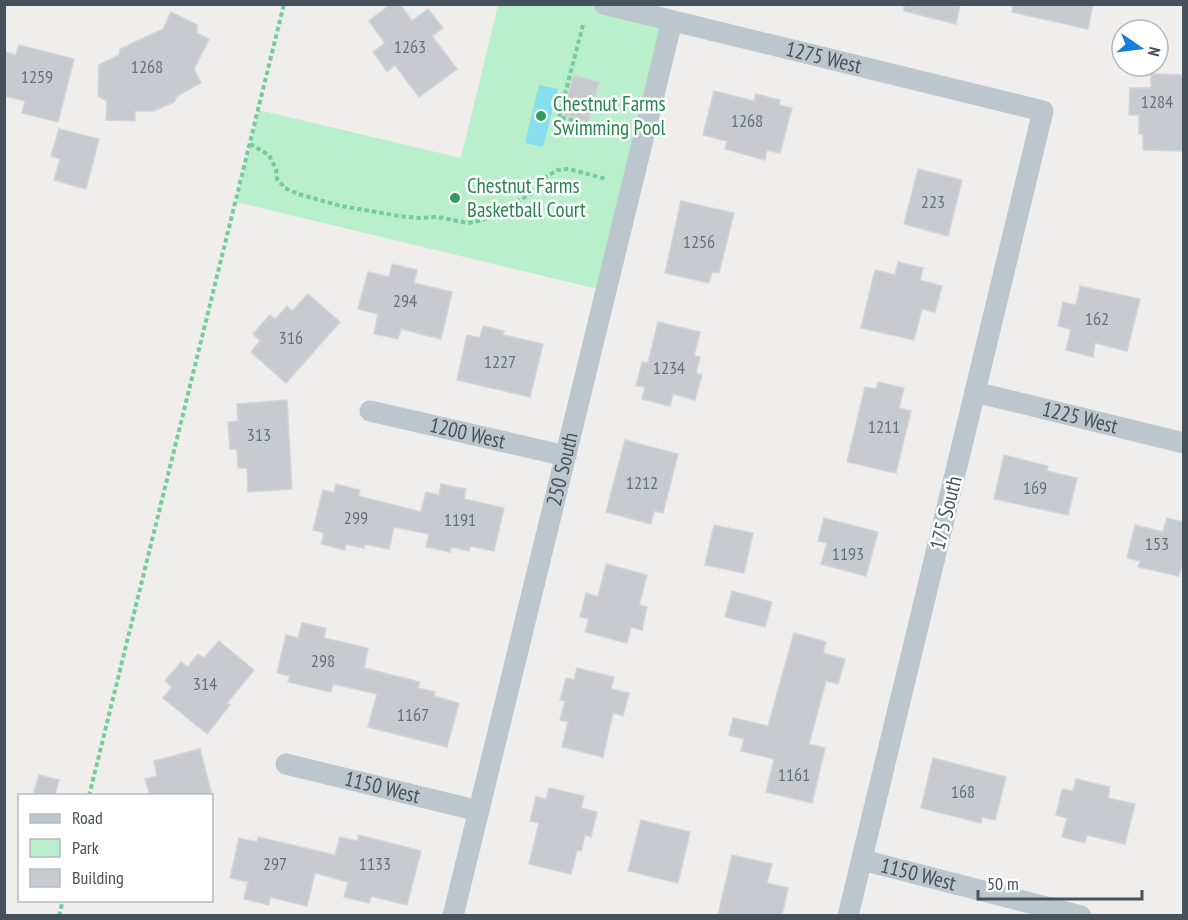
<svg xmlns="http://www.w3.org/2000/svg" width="1188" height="920" font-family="'PT Sans Narrow',sans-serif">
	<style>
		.green { fill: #baefcb }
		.water { fill: #87deec }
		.building { fill: #c7cbd0; stroke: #d1d4d9; stroke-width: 1.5 }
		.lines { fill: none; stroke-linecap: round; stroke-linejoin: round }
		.path { stroke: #72cd9a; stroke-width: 4; stroke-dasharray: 4.5 3; stroke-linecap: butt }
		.street { stroke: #bbc6cd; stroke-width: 21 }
		.leisure-dot { fill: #2e9e5b; stroke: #fff; stroke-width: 2 }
		.labels { text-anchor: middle; stroke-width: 5; stroke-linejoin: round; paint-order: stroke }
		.number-label { font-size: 18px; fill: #667078 }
		.street-label { font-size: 21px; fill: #45525b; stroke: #fff }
		.leisure-label { font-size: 21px; fill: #27864d; stroke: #fff; text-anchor: start }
	</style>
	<rect width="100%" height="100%" fill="#f0eded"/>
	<polygon class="green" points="498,5 604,5 672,21 606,291 236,202 259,110 461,158"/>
	<polygon class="water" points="539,85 558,89 543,147 525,143"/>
	<g class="building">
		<polygon points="391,4 400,4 412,21 428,9 443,28 432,36 457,69 419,97 395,65 387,72 373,52 385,43 369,21"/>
		<polygon points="904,4 960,4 956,24 904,11"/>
		<polygon points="1013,4 1093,4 1088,29 1012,12"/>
		<polygon points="171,12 197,25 197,33 209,39 194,69 201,83 177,96 174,102 154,111 135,111 135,121 106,120 107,101 98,96 99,65 119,55 120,49 163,29"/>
		<polygon points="19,45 74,59 58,122 22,113 25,101 4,96 4,52 16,55"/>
		<polygon points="1151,74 1184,75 1184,151 1143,150 1143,134 1139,134 1139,115 1129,115 1130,88 1151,88"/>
		<polygon points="573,75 599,82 588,122 563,115"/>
		<polygon points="714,91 754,101 756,94 780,100 779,105 792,108 780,153 767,150 765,160 725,149 727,141 703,135"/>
		<polygon points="59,129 99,139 86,189 54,180 60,159 51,156"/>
		<polygon points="918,169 962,180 948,236 904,224"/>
		<polygon points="681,201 734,213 719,273 712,272 709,283 665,273"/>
		<polygon points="898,262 923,268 920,280 942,286 935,312 922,309 914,340 861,328 875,270 895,275"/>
		<polygon points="392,264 417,270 414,283 452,292 441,339 401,329 398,339 374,334 378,314 358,309 368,272 389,277"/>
		<polygon points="1080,286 1140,299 1127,351 1095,343 1093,357 1066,350 1071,329 1058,326 1063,302 1076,305"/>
		<polygon points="308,294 340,322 286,383 251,352 260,341 253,334 270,315 275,319 287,306 292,311"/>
		<polygon points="658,322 700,332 694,356 700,357 696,373 702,375 695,400 673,394 670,406 642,399 645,387 636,386 642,362 648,363"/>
		<polygon points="483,326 504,331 503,335 543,344 530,397 457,380 467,335 480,338"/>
		<polygon points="878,382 904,388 899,408 911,411 896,473 847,462 865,387 876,389"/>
		<polygon points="287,400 292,489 248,492 247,468 238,468 237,449 230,449 228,422 238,421 237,404"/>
		<polygon points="625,440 678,454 663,513 654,511 651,524 606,512"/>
		<polygon points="1004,455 1048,466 1047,471 1077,478 1068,515 994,499"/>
		<polygon points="336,484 360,490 358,496 421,512 426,492 439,495 441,484 466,489 464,499 504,508 494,551 470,546 469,551 451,547 450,552 426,547 429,534 394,527 389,549 365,544 364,548 346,544 345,550 321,544 324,533 313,530 323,490 334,493"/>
		<polygon points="824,518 878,532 866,576 821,564 827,543 818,541"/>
		<polygon points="1167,518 1184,522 1184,556 1179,576 1138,567 1140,561 1127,558 1135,525 1163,532"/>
		<polygon points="714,525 753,533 744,573 705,565"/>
		<polygon points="606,564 647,575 639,605 647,607 642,630 631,627 627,643 585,632 589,619 580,617 586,593 598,597"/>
		<polygon points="732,591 772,602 765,627 725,617"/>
		<polygon points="302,623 326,628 324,638 368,648 364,668 420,682 418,688 435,692 434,696 459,703 447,747 368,727 377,694 333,684 331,692 288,682 290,676 277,673 286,635 298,638"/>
		<polygon points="794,633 826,642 823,653 845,659 838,684 826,681 809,744 825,748 812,803 766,792 774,759 741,751 744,739 729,735 733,718 768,726"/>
		<polygon points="219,641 254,670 227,703 230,705 207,734 163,698 172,687 165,681 181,662 188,667 198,654 204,658"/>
		<polygon points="577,668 614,677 611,689 629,693 623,716 613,713 603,757 562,747 568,722 560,720 565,701 560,700 566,678 574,680"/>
		<polygon points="200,749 212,795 150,795 145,779 157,776 154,761"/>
		<polygon points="933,758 1006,777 995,820 982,817 981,823 921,808"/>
		<polygon points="39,775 59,780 55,795 33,795"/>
		<polygon points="1076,779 1110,787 1108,798 1135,804 1125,844 1087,835 1085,843 1062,837 1067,818 1056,815 1062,789 1073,791"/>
		<polygon points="549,788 584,796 581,808 597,812 591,837 585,835 581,851 577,850 571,874 529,864 539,823 530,821 536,797 546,799"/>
		<polygon points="641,820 690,832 678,883 628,871"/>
		<polygon points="359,835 421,851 407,905 371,896 369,903 344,897 348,882 315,873 307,906 270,897 269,905 244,899 248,882 230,878 239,838 257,842 258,837 335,855 340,837 357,841"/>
		<polygon points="732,855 772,864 767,883 788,888 782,915 718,915"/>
	</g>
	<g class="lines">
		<g class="path">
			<polyline points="583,25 559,117 618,131"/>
			<polyline points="250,144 269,155 276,169 277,179 285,188 298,194 341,206 399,216 419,218 438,217 468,223 483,220 536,191 546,177 557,170 569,169 606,179"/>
			<polyline points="89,796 284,4"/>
			<polyline points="59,916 63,900"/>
		</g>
		<g class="street">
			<path id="s1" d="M604,4L1043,111L848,916"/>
			<path id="s2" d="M975,392L1184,443"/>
			<path id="s3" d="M370,411L566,456"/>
			<path id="s4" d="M286,764L479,811"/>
			<path id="s5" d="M862,860L1081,916"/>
			<path id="s6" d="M453,916L672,21"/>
		</g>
	</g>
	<g class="leisure-dot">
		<circle cx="541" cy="116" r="6"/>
		<circle cx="455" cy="198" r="6"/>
	</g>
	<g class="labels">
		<g class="number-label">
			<text x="410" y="53">1263</text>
			<text x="147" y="73">1268</text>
			<text x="37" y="83">1259</text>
			<text x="1157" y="108">1284</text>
			<text x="747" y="127">1268</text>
			<text x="933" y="208">223</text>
			<text x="699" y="248">1256</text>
			<text x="405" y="307">294</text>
			<text x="1097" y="325">162</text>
			<text x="291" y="344">316</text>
			<text x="500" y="368">1227</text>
			<text x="669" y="374">1234</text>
			<text x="884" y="433">1211</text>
			<text x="259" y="441">313</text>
			<text x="642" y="489">1212</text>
			<text x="1035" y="494">169</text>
			<text x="356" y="524">299</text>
			<text x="460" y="526">1191</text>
			<text x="1157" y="550">153</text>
			<text x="848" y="560">1193</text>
			<text x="323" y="667">298</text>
			<text x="205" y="690">314</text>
			<text x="413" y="721">1167</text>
			<text x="794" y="781">1161</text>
			<text x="963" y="798">168</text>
			<text x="275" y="870">297</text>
			<text x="375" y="870">1133</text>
		</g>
		<g class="street-label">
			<text dy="7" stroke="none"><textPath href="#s1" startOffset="226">1275 West</textPath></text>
			<text dy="7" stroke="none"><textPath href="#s2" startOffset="108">1225 West</textPath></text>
			<text dy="7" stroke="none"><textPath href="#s3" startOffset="100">1200 West</textPath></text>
			<text dy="7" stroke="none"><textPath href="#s6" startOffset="460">250 South</textPath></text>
			<text transform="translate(946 513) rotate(-76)" y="7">175 South</text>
			<text dy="7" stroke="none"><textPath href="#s4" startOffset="99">1150 West</textPath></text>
			<text dy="7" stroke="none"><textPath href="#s5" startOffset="58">1150 West</textPath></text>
		</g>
		<g class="leisure-label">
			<text x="553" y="111">Chestnut Farms<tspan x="553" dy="24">Swimming Pool</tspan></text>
			<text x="467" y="193">Chestnut Farms<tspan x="467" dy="24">Basketball Court</tspan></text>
		</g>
	</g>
	<rect width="1188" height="920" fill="none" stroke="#45525b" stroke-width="12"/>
	<rect x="18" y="794" width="195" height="108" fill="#ffffff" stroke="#b5babd" stroke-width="1.5"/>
	<rect x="30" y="814" width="30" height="9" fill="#bbc6cd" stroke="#b5babd" stroke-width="1.5"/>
	<text x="72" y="824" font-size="18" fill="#45525b">Road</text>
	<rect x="30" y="839" width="30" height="18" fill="#baefcb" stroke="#b5babd" stroke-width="1.5"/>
	<text x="72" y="854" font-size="18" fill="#45525b">Park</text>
	<rect x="30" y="869" width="30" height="18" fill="#c7cbd0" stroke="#b5babd" stroke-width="1.5"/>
	<text x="72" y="884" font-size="18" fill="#45525b">Building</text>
	<g transform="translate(1140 48) rotate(104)"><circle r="28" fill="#ffffff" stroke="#b5babd" stroke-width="1.5"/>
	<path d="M0-4.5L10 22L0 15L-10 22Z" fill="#187ddf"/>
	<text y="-9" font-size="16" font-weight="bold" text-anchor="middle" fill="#45525b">N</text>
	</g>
	<path d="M978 890v9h164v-9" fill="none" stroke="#45525b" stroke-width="3"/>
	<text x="987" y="890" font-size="18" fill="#45525b" stroke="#ffffff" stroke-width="4.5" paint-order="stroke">50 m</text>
</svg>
